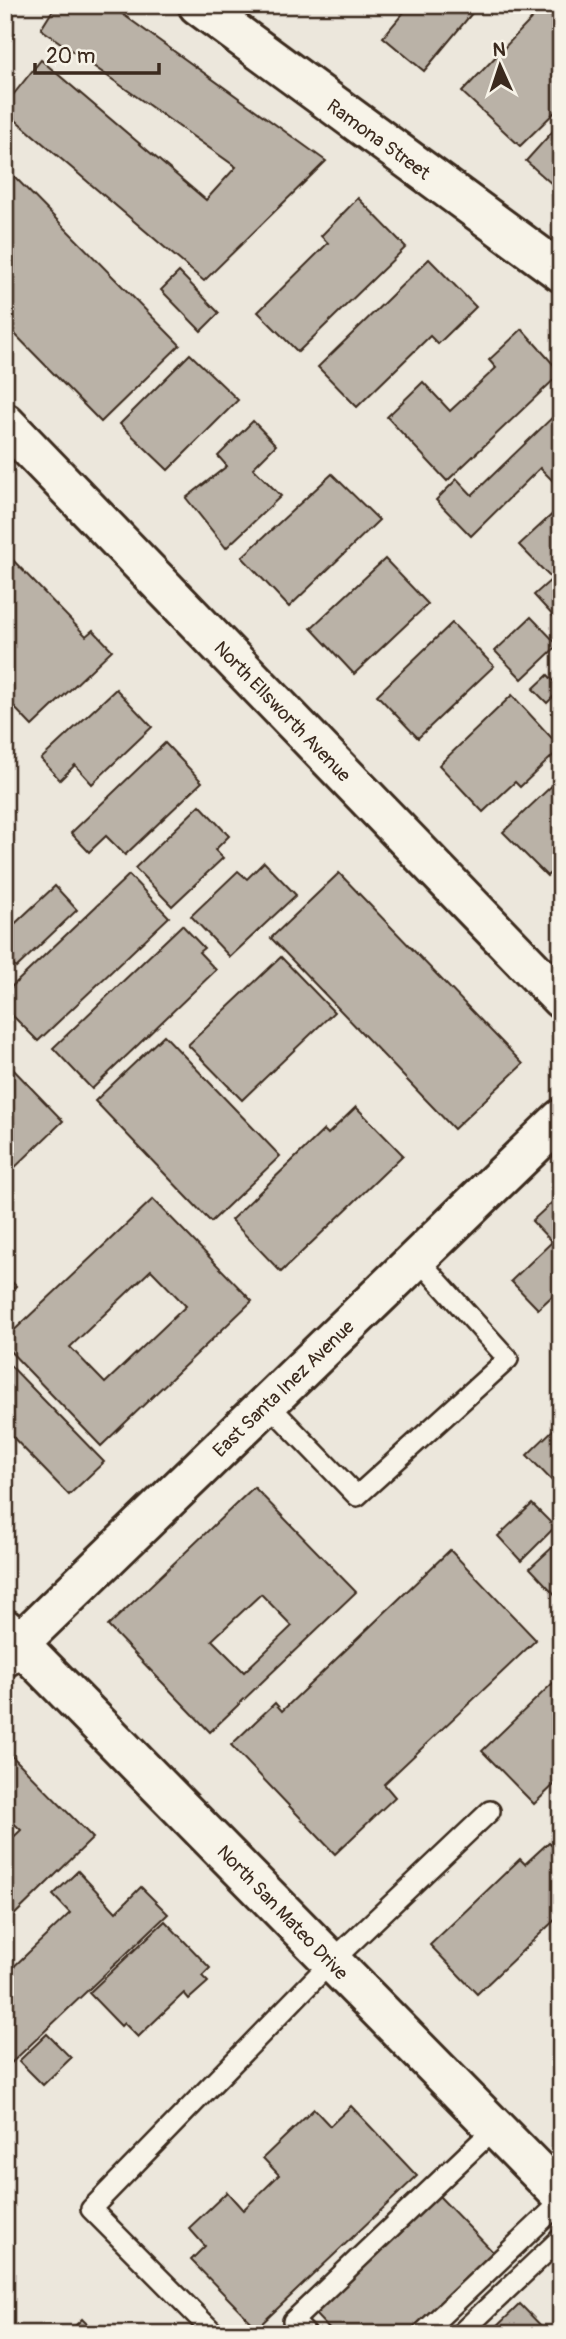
<svg xmlns="http://www.w3.org/2000/svg" width="566" height="2339" font-family="Pangolin,sans-serif">
	<style>
		.building { fill: #bab2a7; stroke: #3b2a1e; stroke-width: 2; fill-rule: evenodd }
		.lines { fill: none; stroke-linecap: round; stroke-linejoin: round }
		.lane-casing { stroke: #3b2a1e; stroke-width: 24 }
		.street-casing { stroke: #3b2a1e; stroke-width: 44 }
		.secondary-casing { stroke: #3b2a1e; stroke-width: 44 }
		.lane { stroke: #f7f3e8; stroke-width: 19 }
		.street { stroke: #f7f3e8; stroke-width: 38 }
		.secondary { stroke: #f7f3e8; stroke-width: 38 }
		.labels { text-anchor: middle; stroke-width: 5; stroke-linejoin: round; paint-order: stroke }
		.street-label { font-size: 19px; fill: #3b2a1e; stroke: #f7f3e8 }
	</style>
	<rect width="100%" height="100%" fill="#ece7dc"/>
	<filter id="ink" filterUnits="userSpaceOnUse"><feTurbulence type="fractalNoise" baseFrequency=".0143" numOctaves="2"/><feDisplacementMap in="SourceGraphic" scale="14" xChannelSelector="R" yChannelSelector="G"/><feConvolveMatrix kernelMatrix="1 2 1 2 8 2 1 2 1" color-interpolation-filters="sRGB"/></filter>
	<g filter="url(#ink)">
		<g class="building">
			<polygon points="56,5 110,5 326,161 204,281 5,111 5,105 41,60 206,200 236,167 41,29"/>
			<polygon points="410,5 477,5 478,6 424,71 383,37"/>
			<polygon points="545,5 557,5 561,9 561,106 520,146 462,92"/>
			<polygon points="561,122 561,192 526,161"/>
			<polygon points="5,167 180,345 101,422 5,324"/>
			<polygon points="358,198 406,247 298,352 258,312 328,243 321,236"/>
			<polygon points="429,259 476,307 438,344 430,336 357,407 318,367"/>
			<polygon points="179,272 219,313 201,331 161,290"/>
			<polygon points="522,329 561,373 447,481 387,417 423,382 450,411 496,368 489,360"/>
			<polygon points="190,354 238,400 168,470 120,424"/>
			<polygon points="561,409 561,475 554,482 540,468 471,536 436,500 457,479 472,495"/>
			<polygon points="253,421 276,445 253,468 281,496 226,548 186,498 227,466 218,456"/>
			<polygon points="332,474 379,520 289,607 242,557"/>
			<polygon points="557,510 561,514 561,614 556,619 534,595 552,579 519,545"/>
			<polygon points="9,556 86,636 93,630 112,650 32,726 14,707 5,713 5,559"/>
			<polygon points="385,559 428,604 354,674 311,628"/>
			<polygon points="531,617 558,645 522,679 495,651"/>
			<polygon points="452,623 494,666 418,738 377,695"/>
			<polygon points="548,675 561,689 547,703 533,689"/>
			<polygon points="116,689 152,727 92,784 75,765 60,780 41,759"/>
			<polygon points="512,695 561,748 520,787 515,782 483,812 439,765"/>
			<polygon points="165,743 202,782 125,855 106,836 89,852 71,833"/>
			<polygon points="561,777 561,863 547,876 503,832"/>
			<polygon points="200,805 229,836 215,850 223,858 172,906 135,868"/>
			<polygon points="264,862 296,895 230,957 191,916 238,871 247,879"/>
			<polygon points="339,873 523,1064 454,1129 271,938"/>
			<polygon points="129,875 169,917 38,1041 5,1008 5,993"/>
			<polygon points="55,886 77,910 16,968 5,957 5,933"/>
			<polygon points="182,925 204,948 199,952 216,970 92,1089 53,1048"/>
			<polygon points="281,957 334,1012 242,1100 188,1045"/>
			<polygon points="164,1035 280,1156 211,1222 95,1101"/>
			<polygon points="9,1065 63,1121 5,1177 5,1069"/>
			<polygon points="356,1107 403,1155 281,1272 231,1220 324,1130 328,1134"/>
			<polygon points="561,1194 561,1288 538,1309 511,1281 552,1242 532,1221"/>
			<path d="M153,1199L252,1301L101,1446L5,1346V1339ZM151,1270L186,1306L105,1383L70,1347Z"/>
			<polygon points="5,1275 16,1286 5,1297"/>
			<polygon points="5,1360 104,1462 69,1495 5,1429"/>
			<polygon points="561,1422 561,1490 527,1455"/>
			<path d="M254,1487L356,1592L210,1732L108,1626ZM261,1594L292,1626L244,1672L212,1640Z"/>
			<polygon points="532,1504 555,1527 521,1561 498,1536"/>
			<polygon points="557,1543 561,1546 561,1601 530,1568"/>
			<polygon points="450,1550 536,1640 384,1784 395,1797 335,1854 231,1745 275,1703 282,1711"/>
			<polygon points="561,1675 561,1778 534,1804 482,1751"/>
			<polygon points="5,1749 93,1838 5,1924 5,1845 21,1830 5,1815"/>
			<polygon points="549,1842 557,1850 561,1846 561,1914 477,1994 430,1945 520,1859 525,1864"/>
			<polygon points="78,1871 116,1912 141,1887 168,1914 5,2069 5,1975 70,1913 53,1895"/>
			<polygon points="165,1921 210,1968 202,1976 208,1982 189,1999 184,1993 138,2037 124,2023 121,2026 89,1993"/>
			<polygon points="47,2034 71,2058 43,2085 19,2061"/>
			<polygon points="351,2106 417,2176 257,2328 191,2260 205,2246 189,2228 227,2192 243,2210 279,2175 263,2158 314,2109 330,2126"/>
			<polygon points="438,2195 496,2255 413,2334 334,2334 314,2313"/>
			<polygon points="520,2304 549,2334 489,2334"/>
			<polygon points="82,2319 97,2334 67,2334"/>
		</g>
		<g class="lines">
			<g class="lane-casing">
				<g id="lane">
					<polyline points="267,1403 357,1496 508,1359 417,1258"/>
					<polyline points="215,2334 91,2209 332,1961 490,1811"/>
					<polyline points="306,2334 293,2321 495,2128"/>
					<polyline points="422,2334 561,2202"/>
					<polyline points="460,2334 561,2238"/>
				</g>
			</g>
			<g class="street-casing">
				<g id="street">
					<polyline points="198,5 561,272"/>
					<polyline points="5,423 561,999"/>
					<polyline points="5,1657 561,1119"/>
				</g>
			</g>
			<g class="secondary-casing">
				<polyline id="secondary" points="5,1629 561,2195"/>
			</g>
			<use href="#lane" class="lane"/>
			<use href="#street" class="street"/>
			<use href="#secondary" class="secondary"/>
		</g>
	</g>
	<g class="labels">
		<g class="street-label">
			<text transform="translate(379 139) rotate(36)" y="7">Ramona Street</text>
			<text transform="translate(283 711) rotate(46)" y="7">North Ellsworth Avenue</text>
			<text transform="translate(283 1388) rotate(-44)" y="7">East Santa Inez Avenue</text>
			<text transform="translate(283 1912) rotate(46)" y="7">North San Mateo Drive</text>
		</g>
	</g>
	<rect width="566" height="2339" fill="none" stroke="#f7f3e8" stroke-width="28"/>
	<rect x="14" y="14" width="538" height="2311" fill="none" stroke="#3b2a1e" stroke-width="2.5" filter="url(#ink)"/>
	<g transform="translate(500 66) rotate(357)" stroke="#f7f3e8" stroke-width="5" paint-order="stroke">
	<path d="M0-5L12 26L0 18L-12 26Z" fill="#3b2a1e"/>
	<text y="-10" font-size="19" font-weight="bold" text-anchor="middle" fill="#3b2a1e">N</text>
	</g>
	<path d="M35 63v10h124v-10" fill="none" stroke="#3b2a1e" stroke-width="3.5"/>
	<text x="46" y="63" font-size="21" fill="#3b2a1e" stroke="#f7f3e8" stroke-width="5" paint-order="stroke">20 m</text>
</svg>
